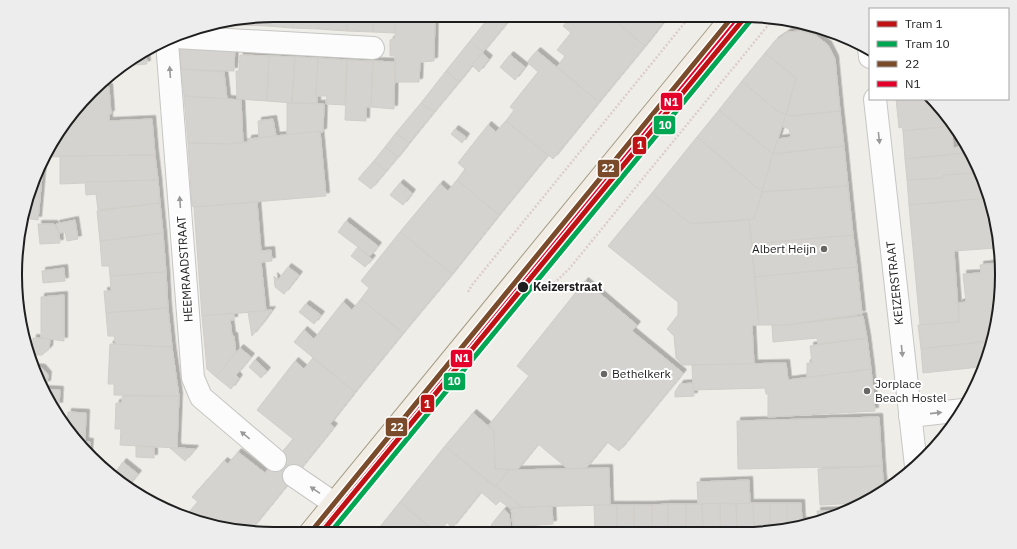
<svg xmlns="http://www.w3.org/2000/svg" width="1017" height="549" font-family="'IBM Plex Sans',sans-serif">
	<style>
		.building { fill: #d5d3cf; stroke: #d1cec9; filter: url(#shadow) }
		.lines { fill: none; stroke-linecap: round; stroke-linejoin: round }
		.minor-casing { stroke: #c6c6c4; stroke-width: 24 }
		.major-casing { stroke: #a59c84; stroke-width: 24 }
		.path { stroke: #dcceca; stroke-width: 2.5; stroke-dasharray: 2 2; stroke-linecap: butt }
		.minor { stroke: #fcfcfc; stroke-width: 22 }
		.major { stroke: #f1ede5; stroke-width: 22 }
		.bus-1-casing { stroke: #fff; stroke-width: 8 }
		.bus-2-casing { stroke: #fff; stroke-width: 8 }
		.bus-1 { stroke: #7a4b2a; stroke-width: 5 }
		.bus-2 { stroke: #e4002b; stroke-width: 5 }
		.tram-1-casing { stroke: #fff; stroke-width: 8 }
		.tram-2-casing { stroke: #fff; stroke-width: 8 }
		.tram-1 { stroke: #c01115; stroke-width: 5 }
		.tram-2 { stroke: #00a651; stroke-width: 5 }
		.oneway { fill: #999 }
		.poi-dot { fill: #676765; stroke: #fff; stroke-width: 1.5 }
		.stop-dot { fill: #1f1f1f; stroke: #fff; stroke-width: 1.5 }
		.labels { text-anchor: middle; stroke-width: 4; stroke-linejoin: round; paint-order: stroke }
		.poi-label { font-size: 12px; fill: #1f1f1f; stroke: #fff; text-anchor: start }
		.street-label { font-size: 12px; fill: #1f1f1f; stroke: #fff }
		.stop-label { font-size: 12px; font-weight: bold; fill: #1f1f1f; stroke: #fff; text-anchor: start }
		.rim { fill: none; stroke: #1f1f1f; stroke-width: 2 }
		.line-badge { stroke: #fff; stroke-width: 1.5 }
		.badge-label { font-size: 11px; text-anchor: middle; font-weight: bold; fill: #fff }
	</style>
	<defs>
		<filter id="shadow"><feDropShadow dx="3.5" dy="-3.5" stdDeviation="0" flood-color="#0004"/></filter>
	</defs>
	<rect width="100%" height="100%" fill="#eeede8"/>
	<g class="building">
		<polygon points="274,15 293,15 293,28 267,26 267,16"/>
		<polygon points="293,15 318,15 318,29 293,28"/>
		<polygon points="318,15 348,15 347,31 318,29"/>
		<polygon points="348,15 374,15 373,32 347,31"/>
		<polygon points="374,15 396,15 395,33 373,32"/>
		<polygon points="396,15 435,15 434,61 420,62 419,82 395,82 395,56 390,56 390,40 395,38"/>
		<polygon points="491,15 495,15 506,24 483,52 470,41"/>
		<polygon points="495,15 513,15 506,24"/>
		<polygon points="572,15 608,15 645,46 599,102 557,67 565,56 557,50 571,33 563,26"/>
		<polygon points="608,15 661,15 666,19 645,46"/>
		<polygon points="267,16 267,26 243,25 242,20"/>
		<polygon points="242,20 243,25 231,27 231,22"/>
		<polygon points="800,31 815,35 828,45 835,59 840,111 792,116 786,114 796,78 765,53 775,41 788,32"/>
		<polygon points="470,41 483,52 459,82 446,71"/>
		<polygon points="235,44 234,71 181,69 179,45"/>
		<polygon points="537,51 599,102 553,159 506,121 514,110 510,107 538,72 527,62"/>
		<polygon points="146,53 147,64 122,66"/>
		<polygon points="482,53 489,59 479,72 472,65"/>
		<polygon points="765,53 796,78 786,114 777,111 742,81"/>
		<polygon points="240,55 269,56 267,101 237,99 236,71 239,71"/>
		<polygon points="510,55 525,67 515,80 500,67"/>
		<polygon points="269,56 295,57 292,103 267,101"/>
		<polygon points="295,57 318,58 317,103 292,103"/>
		<polygon points="318,58 347,60 345,105 326,104 327,96 316,96"/>
		<polygon points="347,60 373,61 371,107 366,107 366,121 345,120"/>
		<polygon points="373,61 395,62 394,109 371,107"/>
		<polygon points="181,69 224,72 227,99 184,96"/>
		<polygon points="446,71 459,82 434,112 421,103"/>
		<polygon points="742,81 777,111 786,114 773,154 719,110"/>
		<polygon points="99,87 109,87 111,114 109,114 109,121 152,119 155,155 47,157 59,131"/>
		<polygon points="184,96 241,100 243,142 230,144 188,143"/>
		<polygon points="896,99 928,99 948,116 951,126 903,131 902,127 899,128"/>
		<polygon points="287,103 324,104 323,132 287,135"/>
		<polygon points="421,103 434,112 409,143 396,133"/>
		<polygon points="719,110 773,154 762,192 697,137"/>
		<polygon points="840,111 844,146 773,154 778,139 791,137 789,129 782,126 786,114 792,116"/>
		<polygon points="273,119 276,136 259,138 258,121"/>
		<polygon points="506,121 548,155 499,215 457,180 465,169 458,163 488,125 496,132"/>
		<polygon points="951,121 956,131 952,131 953,148 959,147 959,143 961,143 966,153 905,159 903,131 951,126"/>
		<polygon points="455,129 466,137 462,143 451,134"/>
		<polygon points="320,131 326,196 194,207 192,206 188,143 230,144 248,142 248,139"/>
		<polygon points="396,133 409,143 398,157 385,147"/>
		<polygon points="697,137 762,192 754,219 691,224 652,193"/>
		<polygon points="844,146 848,186 762,192 773,154"/>
		<polygon points="385,147 398,157 386,171 374,161"/>
		<polygon points="966,153 976,173 943,175 943,178 907,180 905,159"/>
		<polygon points="155,155 158,180 60,184 60,156"/>
		<polygon points="374,161 386,171 371,189 358,179"/>
		<polygon points="43,165 38,220 23,218 24,208"/>
		<polygon points="976,173 989,198 909,205 907,180 943,178 943,175"/>
		<polygon points="158,180 160,203 98,210 96,194 86,195 85,182"/>
		<polygon points="457,180 499,215 452,274 400,232 440,184 448,191"/>
		<polygon points="400,183 412,193 403,205 390,195"/>
		<polygon points="848,186 853,235 752,244 749,220 754,219 762,192"/>
		<polygon points="652,193 691,224 749,220 759,325 752,325 754,364 683,365 676,358 674,336 667,329 678,315 678,302 608,246"/>
		<polygon points="989,198 993,207 996,248 954,251 959,322 920,325 909,205"/>
		<polygon points="257,202 261,251 271,250 272,261 261,262 266,311 202,316 194,207"/>
		<polygon points="160,203 163,233 100,241 97,211"/>
		<polygon points="75,220 78,239 67,241 65,232 60,233 56,224"/>
		<polygon points="346,221 378,246 370,256 338,232"/>
		<polygon points="38,224 54,224 59,233 60,243 40,244"/>
		<polygon points="400,232 452,274 403,333 361,299 369,288 361,281"/>
		<polygon points="163,233 166,272 110,276 109,266 102,266 100,241"/>
		<polygon points="853,235 857,267 755,277 752,244"/>
		<polygon points="358,247 372,259 365,267 351,256"/>
		<polygon points="997,263 1000,308 989,341 921,349 918,325 959,322 959,303 966,302 963,274 981,273 980,265"/>
		<polygon points="288,267 299,275 284,294 275,287 274,276 278,280"/>
		<polygon points="857,267 862,314 786,325 759,325 755,277"/>
		<polygon points="64,268 65,281 43,283 42,271"/>
		<polygon points="166,272 168,308 106,313 104,291 111,291 110,276"/>
		<polygon points="585,281 637,325 632,331 683,373 619,451 607,442 586,468 568,469 538,444 518,469 495,469 494,431 489,425 529,376 517,366"/>
		<polygon points="64,295 64,341 41,338 41,297"/>
		<polygon points="361,299 403,333 355,392 294,342 304,330 314,339 343,302 352,310"/>
		<polygon points="306,304 321,315 314,324 299,312"/>
		<polygon points="168,308 172,347 116,345 114,336 108,336 106,313"/>
		<polygon points="272,310 261,325 252,336 248,312"/>
		<polygon points="234,313 234,320 230,320 232,336 234,336 236,354 216,377 207,369 202,316"/>
		<polygon points="863,316 867,338 818,344 817,338 773,342 772,325 786,325"/>
		<polygon points="33,338 50,339 49,349 42,355 32,355"/>
		<polygon points="867,338 871,369 807,378 807,363 812,363 810,346"/>
		<polygon points="989,341 980,367 923,373 921,349"/>
		<polygon points="110,344 172,347 179,396 114,395 114,384 108,384"/>
		<polygon points="240,348 251,357 236,375 239,378 231,389 216,377"/>
		<polygon points="313,358 355,392 330,424 334,427 297,473 278,457 293,439 257,410 295,361 304,369"/>
		<polygon points="255,360 267,371 261,378 249,367"/>
		<polygon points="786,363 788,380 871,369 875,411 768,417 768,394 766,394 765,388 693,390 692,365"/>
		<polygon points="33,367 42,368 48,375 47,384 41,384 35,374"/>
		<polygon points="693,383 694,396 675,397 675,392 680,384"/>
		<polygon points="44,389 60,390 59,406 54,405"/>
		<polygon points="122,396 179,396 177,445 178,448 120,445 121,429 115,429 116,403 122,403"/>
		<polygon points="68,412 86,413 85,442 77,441 67,426"/>
		<polygon points="473,413 494,431 495,469 509,470 495,487 445,446"/>
		<polygon points="879,417 882,466 738,469 737,421"/>
		<polygon points="77,441 90,442 89,454 80,446"/>
		<polygon points="136,446 154,447 154,458 136,457"/>
		<polygon points="445,446 495,487 496,486 522,507 511,509 500,501 496,505 481,492 452,528 447,522 437,533 400,502"/>
		<polygon points="170,448 178,448 195,449 185,461"/>
		<polygon points="238,452 265,473 278,457 297,473 249,532 207,525 189,512 198,502 192,497 224,461 228,464"/>
		<polygon points="123,462 138,474 128,486 114,474"/>
		<polygon points="882,466 884,491 861,503 820,505 818,469"/>
		<polygon points="609,468 610,505 522,507 496,486 509,470"/>
		<polygon points="749,480 750,504 698,504 697,482"/>
		<polygon points="400,502 437,533 375,533"/>
		<polygon points="720,503 736,504 737,532 720,532"/>
		<polygon points="720,503 720,532 703,532 702,504"/>
		<polygon points="753,503 770,503 770,532 754,532"/>
		<polygon points="753,503 754,532 737,532 736,504"/>
		<polygon points="770,503 787,503 787,529 770,532"/>
		<polygon points="787,503 801,503 802,521 807,521 807,525 787,529"/>
		<polygon points="668,504 668,532 652,532 652,505"/>
		<rect x="668" y="504" width="18" height="28"/>
		<polygon points="686,504 702,504 703,532 686,532"/>
		<polygon points="594,505 617,505 617,532 595,532"/>
		<rect x="617" y="505" width="17" height="27"/>
		<rect x="634" y="505" width="18" height="27"/>
		<polygon points="552,506 553,524 513,527 511,508"/>
		<polygon points="504,509 509,514 511,530 510,533 501,533 491,525"/>
		<polygon points="846,510 826,520 818,522 817,511"/>
		<polygon points="189,512 203,523 186,516"/>
	</g>
	<g class="lines">
		<g class="minor-casing">
			<g id="minor">
				<polyline points="175,37 373,48"/>
				<polyline points="167,42 193,378 201,397 275,460"/>
				<polyline points="869,48 870,57"/>
				<polyline points="875,99 916,466"/>
				<polyline points="910,416 963,410"/>
				<polyline points="294,476 335,504"/>
			</g>
		</g>
		<g class="major-casing">
			<polyline id="major" points="310,533 733,16"/>
		</g>
		<g class="path">
			<polyline points="551,286 569,269 774,18"/>
			<polyline points="468,292 472,285 691,15"/>
		</g>
		<use href="#minor" class="minor"/>
		<use href="#major" class="major"/>
		<g class="bus-1-casing">
			<polyline id="bus-1" points="310,533 733,16"/>
		</g>
		<g class="bus-2-casing">
			<polyline id="bus-2" points="319,533 738,20"/>
		</g>
		<use href="#bus-1" class="bus-1"/>
		<use href="#bus-2" class="bus-2"/>
		<g class="tram-1-casing">
			<polyline id="tram-1" points="321,533 746,16"/>
		</g>
		<g class="tram-2-casing">
			<polyline id="tram-2" points="330,533 751,20"/>
		</g>
		<use href="#tram-1" class="tram-1"/>
		<use href="#tram-2" class="tram-2"/>
	</g>
	<defs><path id="oneway-solid" d="M-6-.8H1V-3.2L6.5 0L1 3.2V.8H-6Z"/></defs>
	<g class="oneway">
		<use href="#oneway-solid" transform="translate(170 72) rotate(-94)"/>
		<use href="#oneway-solid" transform="translate(879 138) rotate(84)"/>
		<use href="#oneway-solid" transform="translate(180 202) rotate(-94)"/>
		<use href="#oneway-solid" transform="translate(902 351) rotate(84)"/>
		<use href="#oneway-solid" transform="translate(936 413) rotate(-6)"/>
		<use href="#oneway-solid" transform="translate(245 435) rotate(-141)"/>
		<use href="#oneway-solid" transform="translate(315 490) rotate(-146)"/>
	</g>
	<g class="poi-dot">
		<circle cx="824" cy="249" r="4"/>
		<circle cx="604" cy="374" r="4"/>
		<circle cx="867" cy="391" r="4"/>
	</g>
	<circle class="stop-dot" cx="523" cy="287" r="6"/>
	<g class="labels">
		<g class="poi-label">
			<text x="816" y="253" text-anchor="end">Albert Heijn</text>
			<text x="612" y="378">Bethelkerk</text>
			<text x="875" y="388">Jorplace<tspan x="875" dy="14">Beach Hostel</tspan></text>
		</g>
		<g class="street-label">
			<text transform="translate(185 269) rotate(-94)" y="4">HEEMRAADSTRAAT</text>
			<text transform="translate(895 283) rotate(-96)" y="4">KEIZERSTRAAT</text>
		</g>
		<g class="stop-label">
			<text x="533" y="291">Keizerstraat</text>
		</g>
	</g>
	<path d="M0 0H1017V549H0ZM274 22H743A252 252 0 0 1 995 274V275A252 252 0 0 1 743 527H274A252 252 0 0 1 22 275V274A252 252 0 0 1 274 22Z" fill="#ededed" fill-rule="evenodd"/>
	<path class="rim" d="M274 22H743A252 252 0 0 1 995 274V275A252 252 0 0 1 743 527H274A252 252 0 0 1 22 275V274A252 252 0 0 1 274 22Z"/>
	<g class="line-badge">
		<rect x="660" y="92" width="23" height="19" rx="4" fill="#e4002b"/>
		<rect x="653" y="115" width="23" height="20" rx="4" fill="#00a651"/>
		<rect x="632" y="136" width="15" height="19" rx="4" fill="#c01115"/>
		<rect x="597" y="159" width="23" height="19" rx="4" fill="#7a4b2a"/>
		<rect x="450" y="349" width="23" height="19" rx="4" fill="#e4002b"/>
		<rect x="443" y="372" width="23" height="19" rx="4" fill="#00a651"/>
		<rect x="420" y="394" width="15" height="19" rx="4" fill="#c01115"/>
		<rect x="385" y="417" width="23" height="20" rx="4" fill="#7a4b2a"/>
	</g>
	<g class="badge-label">
		<text x="671" y="106">N1</text>
		<text x="665" y="129">10</text>
		<text x="640" y="149">1</text>
		<text x="608" y="172">22</text>
		<text x="462" y="362">N1</text>
		<text x="454" y="385">10</text>
		<text x="427" y="408">1</text>
		<text x="397" y="431">22</text>
	</g>
	<rect x="869" y="8" width="140" height="92" fill="#ffffff" stroke="#a5a5a5"/>
	<rect x="877" y="21" width="20" height="6" fill="#c01115" stroke="#a5a5a5"/>
	<text x="905" y="28" font-size="12" fill="#1f1f1f">Tram 1</text>
	<rect x="877" y="41" width="20" height="6" fill="#00a651" stroke="#a5a5a5"/>
	<text x="905" y="48" font-size="12" fill="#1f1f1f">Tram 10</text>
	<rect x="877" y="61" width="20" height="6" fill="#7a4b2a" stroke="#a5a5a5"/>
	<text x="905" y="68" font-size="12" fill="#1f1f1f">22</text>
	<rect x="877" y="81" width="20" height="6" fill="#e4002b" stroke="#a5a5a5"/>
	<text x="905" y="88" font-size="12" fill="#1f1f1f">N1</text>
</svg>
